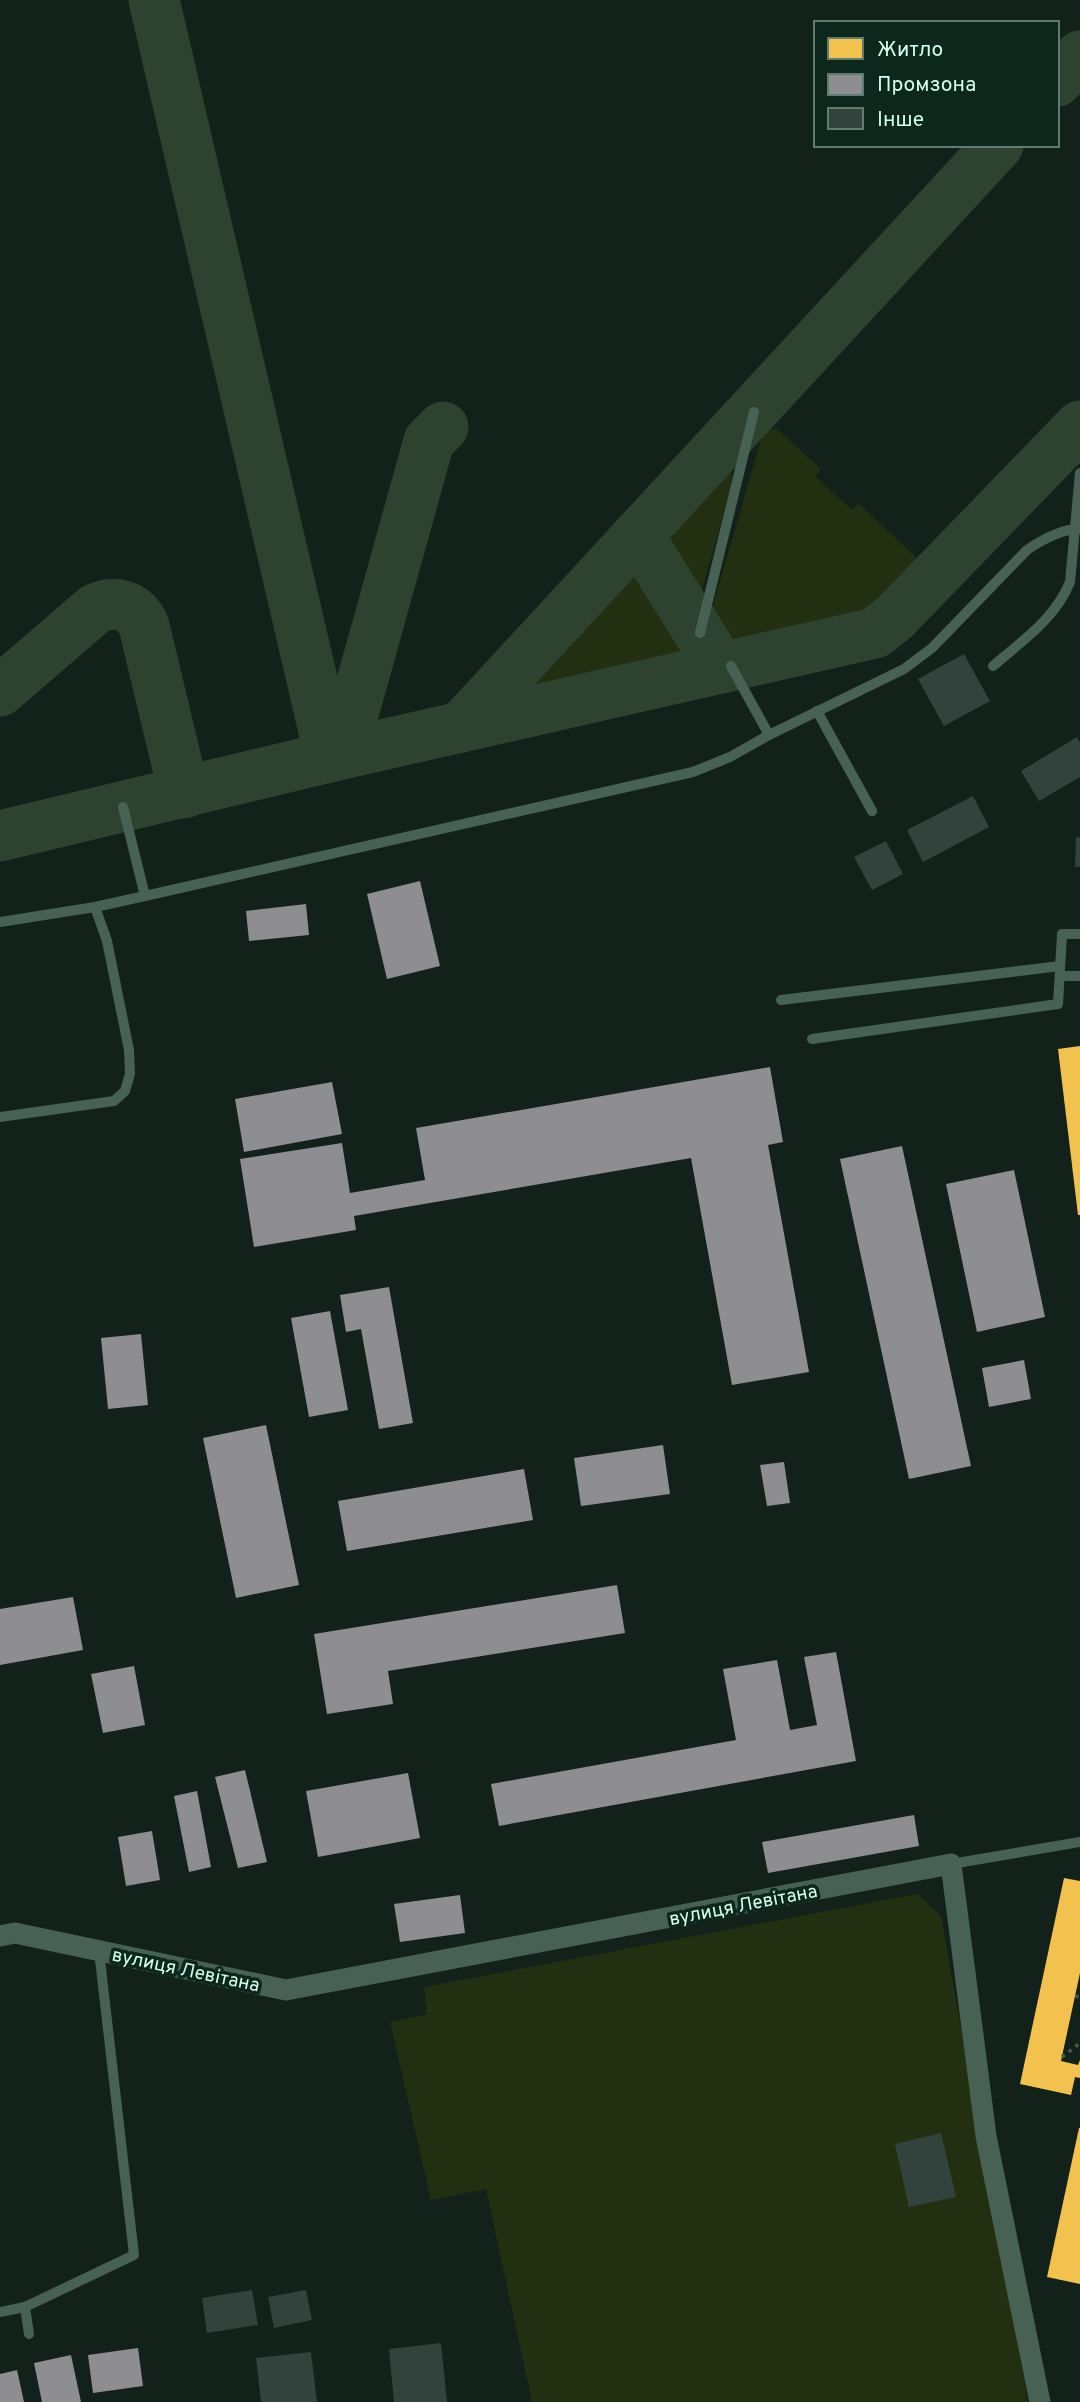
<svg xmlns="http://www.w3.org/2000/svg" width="1080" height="2402" font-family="Overpass,sans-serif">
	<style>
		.green { fill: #223011 }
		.homes { fill: #f2c14e }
		.industry { fill: #8d8d92 }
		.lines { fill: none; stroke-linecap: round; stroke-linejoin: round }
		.taxiway { stroke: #2e4230; stroke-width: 51 }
		.building { fill: #31433c }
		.path { stroke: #475d47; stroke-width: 3.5; stroke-dasharray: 3.5 5; stroke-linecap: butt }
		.service { stroke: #476254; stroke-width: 10 }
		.minor { stroke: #476254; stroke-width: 21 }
		.labels { text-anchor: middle; stroke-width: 7; stroke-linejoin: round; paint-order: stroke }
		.street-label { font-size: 19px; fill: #d3ffeb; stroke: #0d271c }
	</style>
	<rect width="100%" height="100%" fill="#13211b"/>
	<g class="green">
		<polygon points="777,429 821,469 815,476 852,510 859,504 915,556 918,570 877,613 857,622 731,650 712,619 713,605 764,430"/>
		<polygon points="729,464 732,474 730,492 698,604 659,541"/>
		<polygon points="638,563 691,648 688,655 677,663 520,697 519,692"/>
		<polygon points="917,1894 941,1916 1028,2402 532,2402 486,2189 431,2200 390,2022 427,2014 424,1987"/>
	</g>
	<g class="homes">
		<polygon points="1080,1046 1080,1215 1078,1215 1058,1049"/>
		<polygon points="1064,1878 1080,1881 1080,1973 1061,2061 1078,2065 1080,2060 1080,2078 1075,2077 1071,2095 1020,2084"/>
		<polygon points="1079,2128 1080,2128 1080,2284 1047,2277"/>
	</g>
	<g class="industry">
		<polygon points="420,881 440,966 387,979 367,894"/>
		<polygon points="306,904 309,935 249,941 246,911"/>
		<polygon points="770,1067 783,1142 768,1145 809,1372 732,1385 691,1158 354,1216 356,1230 254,1247 240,1159 342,1143 350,1193 425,1180 416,1128"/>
		<polygon points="332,1082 342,1134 244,1152 235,1099"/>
		<polygon points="902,1146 971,1466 909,1479 840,1159"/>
		<polygon points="1014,1170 1045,1317 977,1332 946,1184"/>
		<polygon points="389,1287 413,1423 379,1429 361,1329 346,1332 340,1295"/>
		<polygon points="330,1311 348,1410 309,1417 291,1318"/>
		<polygon points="141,1334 148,1405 108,1409 101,1338"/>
		<polygon points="1024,1360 1031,1399 989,1407 982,1368"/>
		<polygon points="266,1425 299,1585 236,1598 203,1438"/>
		<polygon points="663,1445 670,1494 581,1506 574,1458"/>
		<polygon points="784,1462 790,1503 767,1506 760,1465"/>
		<polygon points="524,1469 533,1520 347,1551 338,1501"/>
		<polygon points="617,1585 625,1633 388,1671 393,1704 327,1714 314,1634"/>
		<polygon points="73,1597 83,1650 0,1665 0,1609"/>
		<polygon points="836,1652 856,1761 499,1826 491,1784 736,1740 723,1669 777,1660 790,1730 817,1725 804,1657"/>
		<polygon points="134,1666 145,1725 103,1733 91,1674"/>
		<polygon points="245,1770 267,1862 238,1868 215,1777"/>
		<polygon points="408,1773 420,1838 318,1857 306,1791"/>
		<polygon points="197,1791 211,1867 189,1872 174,1796"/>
		<polygon points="914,1815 919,1846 768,1873 762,1842"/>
		<polygon points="152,1831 160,1880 126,1886 118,1837"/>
		<polygon points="460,1895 465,1933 400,1942 394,1904"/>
		<polygon points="138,2348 143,2386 93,2393 88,2355"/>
		<polygon points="71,2355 81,2402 42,2402 34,2363"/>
		<polygon points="17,2370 24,2402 0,2402 0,2374"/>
	</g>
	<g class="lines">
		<g class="taxiway">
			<polyline points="154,0 330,757"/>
			<polyline points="1057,81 1080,56"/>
			<polyline points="638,535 721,668"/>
			<path d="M0,691L95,609C115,599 135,605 144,626L184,793"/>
			<polyline points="461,727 998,145"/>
			<polyline points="342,754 429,441 443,427"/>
			<polyline points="0,836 342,754 875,633 895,617 1080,426"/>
		</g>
	</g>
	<g class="building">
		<polygon points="964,654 990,701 944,726 918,679"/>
		<polygon points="1077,737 1080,743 1080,777 1039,801 1021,771"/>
		<polygon points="973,796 989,827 923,862 907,830"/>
		<polygon points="1076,837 1080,838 1080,867 1075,867"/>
		<polygon points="886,841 903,874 872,890 854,857"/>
		<polygon points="941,2133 956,2197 909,2207 895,2144"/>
		<polygon points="252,2290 258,2325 207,2333 202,2298"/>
		<polygon points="306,2290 312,2320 274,2328 268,2297"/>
		<polygon points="441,2343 447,2402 394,2402 389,2349"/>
		<polygon points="311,2352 317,2402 261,2402 256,2358"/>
	</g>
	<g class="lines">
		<g class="path">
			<polyline points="1075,1996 1080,1997"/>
			<polyline points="1062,2057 1080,2043"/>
		</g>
		<g class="service">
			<polyline points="700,633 754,412"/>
			<polyline points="731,666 769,735"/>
			<path d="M993,666C1022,641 1055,619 1070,582L1080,473"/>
			<polyline points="817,711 872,811"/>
			<polyline points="123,807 145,896"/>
			<path d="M0,922L95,907L145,896L693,772L730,757L769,735L904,669L932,648L1027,550C1043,539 1061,529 1080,529"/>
			<polyline points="1060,976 1080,976"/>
			<polyline points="781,1000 1060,966"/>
			<polyline points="812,1039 1058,1004 1062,934 1080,934"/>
			<polyline points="0,1117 114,1101 125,1091 130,1074 129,1050 107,941 95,907"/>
			<polyline points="951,1864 1080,1842"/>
			<polyline points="0,2312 25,2307"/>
			<polyline points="29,2334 25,2307 134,2255 99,1951"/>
		</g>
		<polyline class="minor" points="0,1936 15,1933 286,1990 951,1864 986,2136 1040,2402"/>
	</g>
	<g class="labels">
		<g class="street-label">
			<text transform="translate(743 1904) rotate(-11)" y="7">вулиця Левітана</text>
			<text transform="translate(186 1969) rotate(12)" y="7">вулиця Левітана</text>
		</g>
	</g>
	<rect x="814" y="21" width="245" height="126" fill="#0d271c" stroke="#5c7d6f" stroke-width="2"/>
	<rect x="828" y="38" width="35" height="21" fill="#f2c14e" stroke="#5c7d6f" stroke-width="2"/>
	<text x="877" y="56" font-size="21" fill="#d3ffeb">Житло</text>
	<rect x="828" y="74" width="35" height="21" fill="#8d8d92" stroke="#5c7d6f" stroke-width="2"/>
	<text x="877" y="91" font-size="21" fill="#d3ffeb">Промзона</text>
	<rect x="828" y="108" width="35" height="21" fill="#31433c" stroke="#5c7d6f" stroke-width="2"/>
	<text x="877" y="126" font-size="21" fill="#d3ffeb">Інше</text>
</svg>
